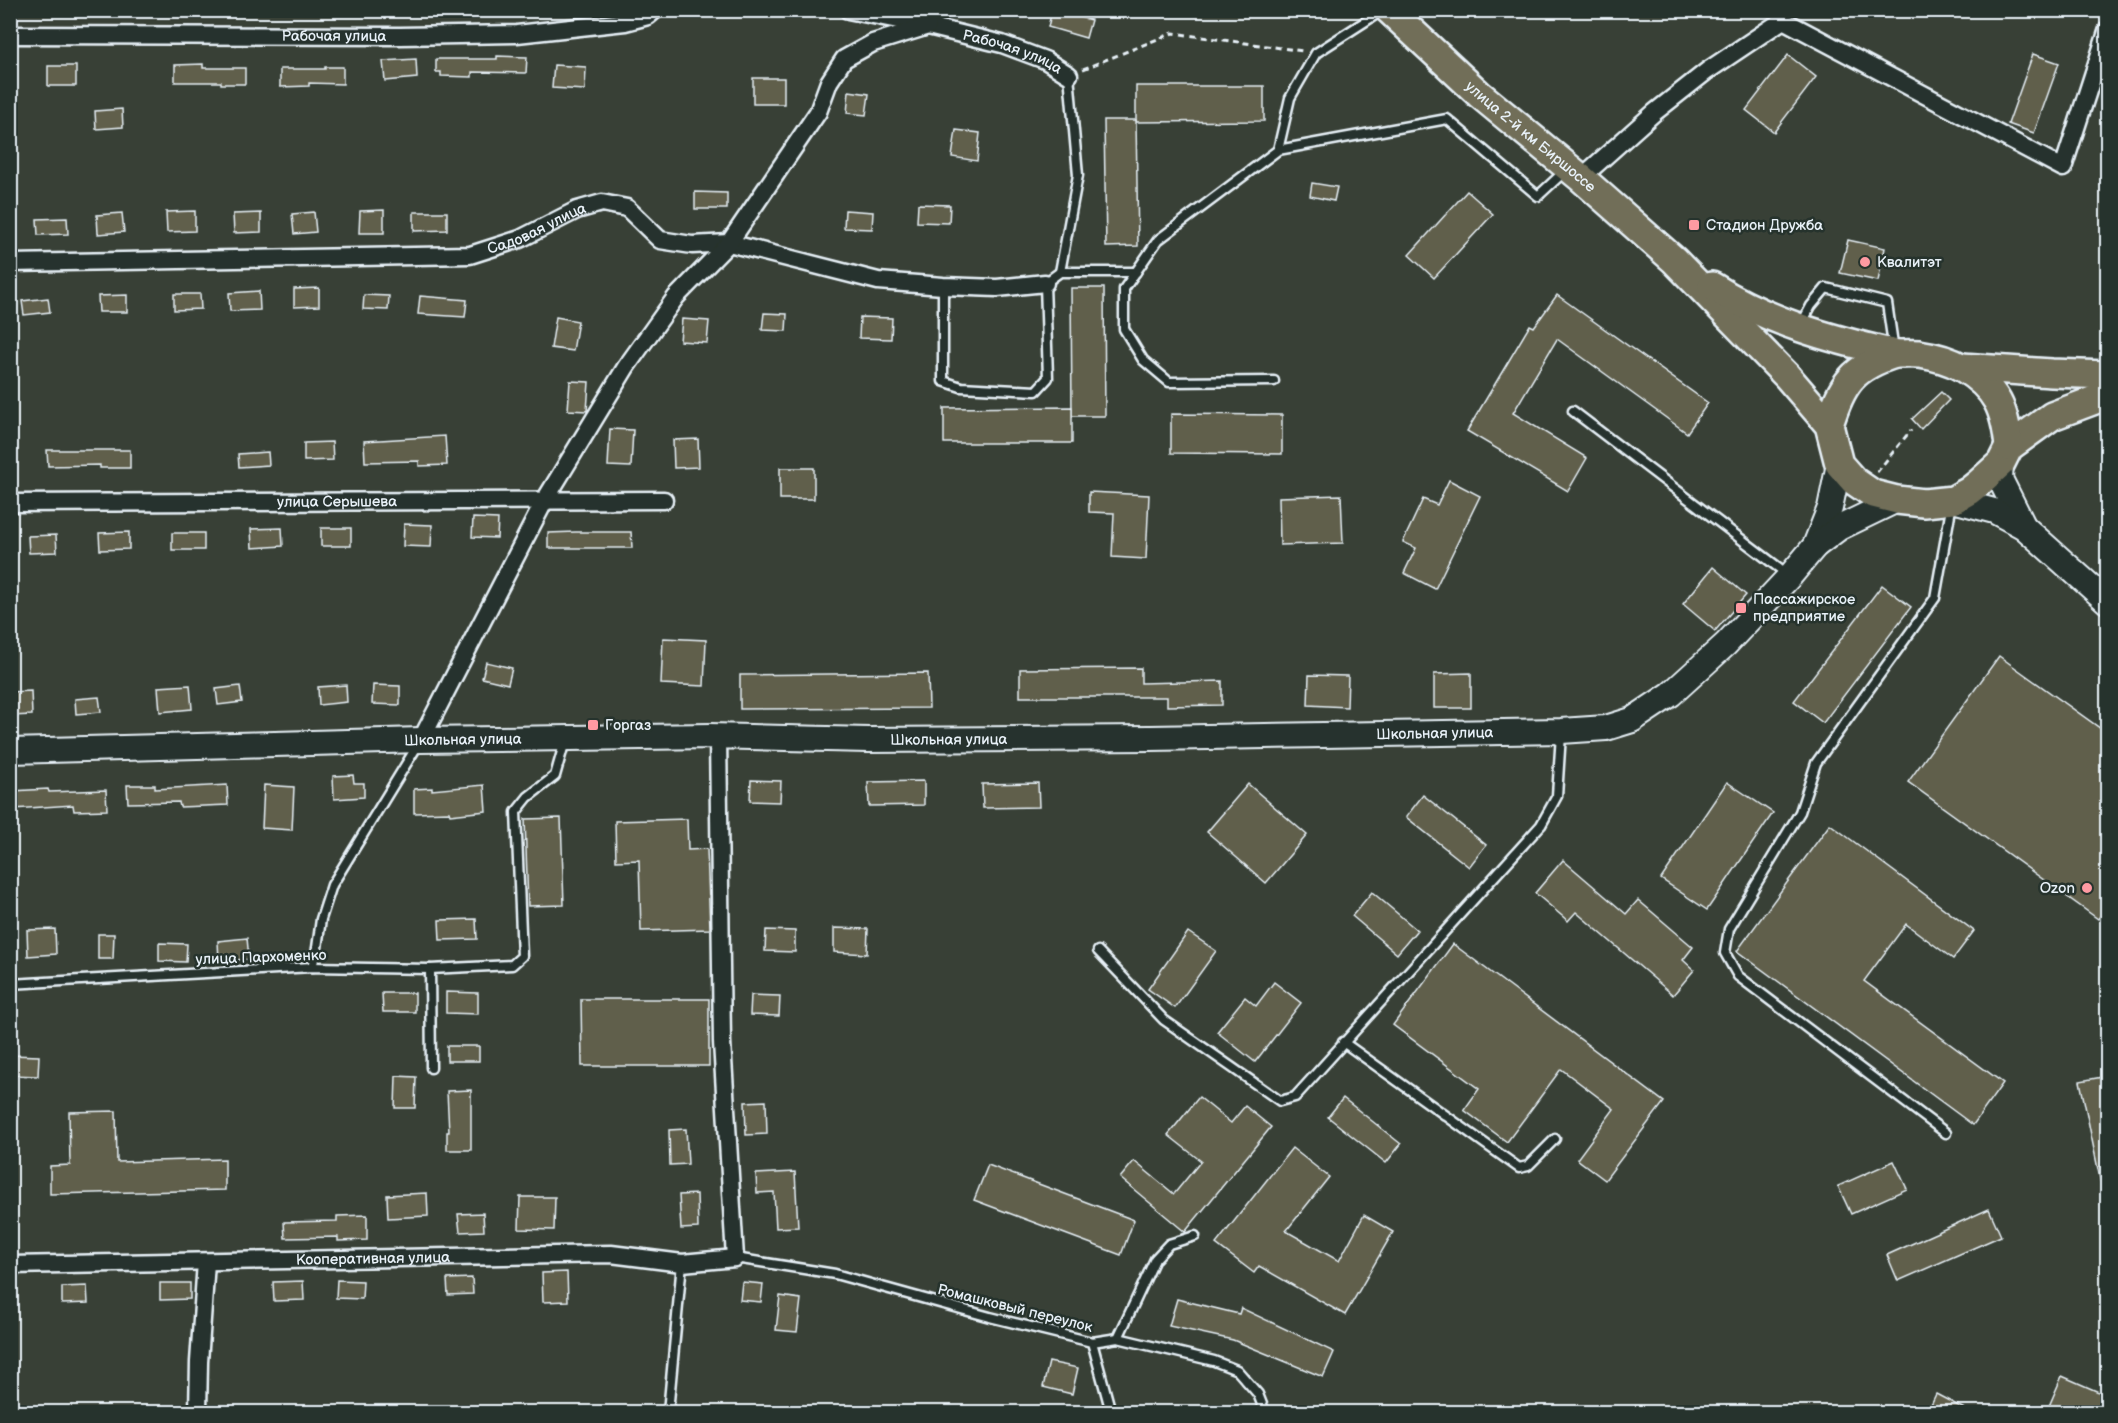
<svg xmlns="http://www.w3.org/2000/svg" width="2118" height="1423" font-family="'Balsamiq Sans',sans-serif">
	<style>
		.building { fill: #615f4b; stroke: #e8f1f8; stroke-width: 1.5 }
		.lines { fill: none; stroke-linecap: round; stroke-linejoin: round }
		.lane-casing { stroke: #e8f1f8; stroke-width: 13 }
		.street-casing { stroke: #e8f1f8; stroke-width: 21 }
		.secondary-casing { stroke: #e8f1f8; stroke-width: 28 }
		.primary-casing { stroke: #e8f1f8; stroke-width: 32 }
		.path { stroke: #e8f1f8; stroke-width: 3; stroke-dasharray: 6 4.5; stroke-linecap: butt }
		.lane { stroke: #26332d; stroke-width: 8 }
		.street { stroke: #26332d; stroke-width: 16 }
		.secondary { stroke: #26332d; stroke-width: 24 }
		.primary { stroke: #716e59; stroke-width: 27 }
		.poi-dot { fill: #ff9aa2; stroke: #26332d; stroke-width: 2 }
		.labels { text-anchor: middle; stroke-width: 5; stroke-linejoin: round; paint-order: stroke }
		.street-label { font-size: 15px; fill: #e8f1f8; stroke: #26332d }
		.poi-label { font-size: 15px; fill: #e8f1f8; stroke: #26332d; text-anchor: start }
	</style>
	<rect width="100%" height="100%" fill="#384036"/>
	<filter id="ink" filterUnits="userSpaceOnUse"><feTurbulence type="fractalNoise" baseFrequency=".0167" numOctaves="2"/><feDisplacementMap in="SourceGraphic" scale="12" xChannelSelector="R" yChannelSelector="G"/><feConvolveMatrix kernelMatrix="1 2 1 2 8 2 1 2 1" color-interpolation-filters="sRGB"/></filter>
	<g filter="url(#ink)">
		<g class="building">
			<polygon points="1052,10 1091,20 1086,38 1048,27"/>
			<polygon points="2033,54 2059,63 2034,133 2008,124"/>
			<polygon points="1788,55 1816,77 1774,132 1746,110"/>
			<polygon points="497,56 527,57 526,73 472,72 472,77 441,76 441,72 436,72 436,59 497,59"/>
			<polygon points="416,59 417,78 385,81 383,61"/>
			<polygon points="203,64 203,68 245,68 245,84 221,84 221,82 175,82 175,65"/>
			<polygon points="554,65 586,67 585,90 552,88"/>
			<rect x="48" y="66" width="28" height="20"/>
			<polygon points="325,67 343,67 343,84 309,83 309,86 280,87 280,69 325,69"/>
			<rect x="753" y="78" width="31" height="26"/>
			<polygon points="1136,86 1264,86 1264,121 1136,122"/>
			<polygon points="849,91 869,94 866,115 847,113"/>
			<polygon points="122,109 123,127 96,129 95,111"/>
			<polygon points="1104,120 1136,120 1138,246 1106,247"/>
			<polygon points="956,130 980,133 977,161 952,157"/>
			<polygon points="1312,183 1337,187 1334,201 1310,196"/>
			<polygon points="1467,191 1493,214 1434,278 1409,255"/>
			<polygon points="695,192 727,193 727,209 695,209"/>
			<polygon points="918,204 950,205 949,223 917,222"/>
			<polygon points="384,210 384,233 359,233 360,211"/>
			<polygon points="845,210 873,212 872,229 844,228"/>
			<polygon points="195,211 195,231 167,232 166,212"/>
			<polygon points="314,212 316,232 294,234 292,214"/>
			<polygon points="414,212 447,212 447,230 414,231"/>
			<polygon points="122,213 124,232 98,234 97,215"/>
			<polygon points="261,213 261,232 234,233 233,214"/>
			<polygon points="67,218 68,234 38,235 37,219"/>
			<polygon points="1848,240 1885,248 1878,281 1840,273"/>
			<polygon points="319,288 319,306 294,307 294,289"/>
			<polygon points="1071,288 1104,288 1105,416 1072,416"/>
			<polygon points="259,291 260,310 230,311 229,293"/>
			<polygon points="174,294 200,294 201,309 174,310"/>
			<polygon points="127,295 127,312 99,312 98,296"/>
			<polygon points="364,295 389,296 388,310 363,309"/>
			<polygon points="1557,295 1708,403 1687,433 1557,339 1513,413 1587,458 1568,491 1467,431 1530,325 1534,327"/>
			<polygon points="420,296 467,300 465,317 418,314"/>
			<polygon points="48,298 50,312 24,315 22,301"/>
			<polygon points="764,313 787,314 786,331 762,330"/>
			<polygon points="556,317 578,321 573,351 551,348"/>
			<polygon points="860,317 892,318 891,339 859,338"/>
			<polygon points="682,319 709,321 707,343 680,341"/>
			<polygon points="570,381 589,382 587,411 568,410"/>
			<polygon points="1941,392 1949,400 1921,429 1912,419"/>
			<polygon points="1072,407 1072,443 944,443 944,408"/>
			<polygon points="1171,414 1282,415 1282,454 1171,453"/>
			<polygon points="610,429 633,430 631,467 608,466"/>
			<polygon points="445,436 447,465 419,466 419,461 365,462 364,441"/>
			<polygon points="698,439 699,467 674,468 673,440"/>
			<polygon points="332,442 333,460 304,461 304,443"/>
			<polygon points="47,450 130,450 130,468 100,468 100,465 48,466"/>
			<polygon points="268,452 269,465 239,467 238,454"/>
			<rect x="780" y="468" width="34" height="31"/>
			<polygon points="1449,480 1480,496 1435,589 1404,573 1416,548 1403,542 1423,499 1437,505"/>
			<polygon points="1089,492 1149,495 1146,559 1112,557 1114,513 1089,512"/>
			<polygon points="1341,495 1343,543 1280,545 1279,497"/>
			<polygon points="473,518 498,519 497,538 472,537"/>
			<polygon points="404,524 432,525 431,547 403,546"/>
			<polygon points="282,528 283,546 252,548 251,529"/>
			<rect x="321" y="528" width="30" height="18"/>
			<polygon points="129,532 129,549 100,550 99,533"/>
			<polygon points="576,532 631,532 632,548 548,548 548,533"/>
			<rect x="172" y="533" width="32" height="17"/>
			<polygon points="56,535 57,552 29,553 28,536"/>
			<polygon points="1713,567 1746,595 1715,631 1683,604"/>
			<polygon points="1882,585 1911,607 1823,723 1794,701"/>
			<polygon points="663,638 706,640 704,686 661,684"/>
			<polygon points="1999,656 2108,734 2108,906 2098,919 1908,782"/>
			<polygon points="486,662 512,668 508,684 482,678"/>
			<polygon points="1141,668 1141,683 1222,681 1222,705 1167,706 1167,697 1020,697 1020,669"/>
			<polygon points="928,673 929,708 740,709 740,675"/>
			<polygon points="1471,673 1471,708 1434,708 1434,674"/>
			<polygon points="1309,675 1348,676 1347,707 1308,705"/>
			<polygon points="190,685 192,709 160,712 158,687"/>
			<polygon points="346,685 347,702 319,705 318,687"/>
			<polygon points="373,685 400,686 400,705 372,704"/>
			<polygon points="240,686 242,702 218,705 216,689"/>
			<polygon points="31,691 32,715 11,716 10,692"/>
			<polygon points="99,697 101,712 76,714 75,699"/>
			<polygon points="353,775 354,783 364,783 364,797 334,799 333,776"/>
			<polygon points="751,780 781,781 780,802 750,801"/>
			<polygon points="924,781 924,805 869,806 868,782"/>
			<polygon points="1727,782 1773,813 1707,910 1661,879"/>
			<polygon points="1038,783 1039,807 983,808 982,784"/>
			<polygon points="1248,784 1307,835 1266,883 1207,832"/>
			<polygon points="127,785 155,785 155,789 227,785 228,805 180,807 179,802 128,803"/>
			<polygon points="264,785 294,787 292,830 262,828"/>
			<polygon points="484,785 486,811 450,815 449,812 414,813 414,789 432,788 432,790"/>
			<polygon points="48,789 49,792 106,790 107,810 74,811 73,805 13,809 12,791"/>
			<polygon points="1423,795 1486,845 1469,867 1406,817"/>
			<polygon points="561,818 564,905 528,906 525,819"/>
			<polygon points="687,819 688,850 707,849 710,929 641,931 639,860 616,861 615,821"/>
			<polygon points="1830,824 1974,931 1953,959 1906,924 1864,981 2003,1083 1973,1125 1737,951"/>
			<polygon points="1563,860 1626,914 1638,900 1693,947 1683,960 1694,970 1673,995 1576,912 1568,921 1535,893"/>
			<polygon points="1372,892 1417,930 1397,954 1352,916"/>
			<polygon points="476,919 477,939 440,940 439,920"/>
			<polygon points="834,928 868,929 867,954 834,952"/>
			<polygon points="55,929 56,954 28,956 27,930"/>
			<polygon points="766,930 795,931 795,952 765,951"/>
			<polygon points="1188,932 1216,951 1175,1008 1148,989"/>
			<polygon points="98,934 114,934 113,959 98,959"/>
			<polygon points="247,938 249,959 219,961 218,941"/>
			<polygon points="159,943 187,944 186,962 159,961"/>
			<polygon points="1453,944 1664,1102 1605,1180 1577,1159 1614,1109 1561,1069 1507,1142 1464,1110 1479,1089 1393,1025"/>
			<polygon points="1274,982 1301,1003 1255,1062 1217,1032 1245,997 1256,1006"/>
			<polygon points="446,992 478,993 478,1014 446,1013"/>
			<polygon points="382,993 415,993 415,1012 383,1012"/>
			<polygon points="751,995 780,996 779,1016 750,1015"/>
			<polygon points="581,999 709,999 709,1066 582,1066"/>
			<rect x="447" y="1046" width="32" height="15"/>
			<polygon points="10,1055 39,1056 38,1076 10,1075"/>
			<polygon points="396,1076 416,1077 415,1108 395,1108"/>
			<polygon points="2108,1076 2108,1183 2101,1184 2080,1081"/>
			<polygon points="471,1090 471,1150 447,1150 447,1132 449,1132 447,1091"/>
			<polygon points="1199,1097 1231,1123 1245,1106 1271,1127 1185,1232 1120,1178 1134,1161 1174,1194 1201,1161 1168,1135"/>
			<polygon points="1343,1098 1401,1144 1386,1163 1328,1117"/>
			<polygon points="766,1101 767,1134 746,1135 745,1102"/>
			<polygon points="116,1111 117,1162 225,1159 225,1190 50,1194 50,1166 70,1165 69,1112"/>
			<polygon points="686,1129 688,1164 670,1165 669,1130"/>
			<polygon points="1292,1148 1329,1177 1286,1231 1339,1261 1364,1215 1393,1232 1345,1315 1259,1266 1254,1273 1216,1244"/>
			<polygon points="1894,1161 1907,1189 1851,1214 1838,1186"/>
			<polygon points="988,1165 1134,1220 1121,1255 974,1200"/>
			<polygon points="795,1172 798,1227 776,1228 774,1192 757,1193 756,1174"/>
			<polygon points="427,1193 428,1216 388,1218 387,1195"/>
			<polygon points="697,1194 698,1228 681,1229 679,1195"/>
			<polygon points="520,1197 555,1197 554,1230 519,1229"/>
			<polygon points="1989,1209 2001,1236 1898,1281 1887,1255"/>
			<polygon points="483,1213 484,1231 460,1232 458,1214"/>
			<polygon points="367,1215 367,1240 338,1241 338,1237 285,1238 284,1222 337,1221 337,1216"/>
			<polygon points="567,1272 568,1301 543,1302 542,1273"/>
			<polygon points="472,1278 473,1294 448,1295 447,1279"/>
			<polygon points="337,1280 363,1281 362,1299 336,1298"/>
			<polygon points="303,1281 304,1300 274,1301 273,1282"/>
			<polygon points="742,1282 763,1284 761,1302 740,1300"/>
			<polygon points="160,1283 190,1283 190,1299 160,1300"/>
			<polygon points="87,1286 88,1303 62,1304 62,1287"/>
			<polygon points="780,1296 801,1299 797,1332 776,1330"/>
			<polygon points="1177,1299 1239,1314 1241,1308 1334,1352 1323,1377 1233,1340 1169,1326"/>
			<polygon points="1049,1362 1078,1368 1072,1394 1043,1387"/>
			<polygon points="2062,1376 2108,1396 2108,1413 2046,1413"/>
			<polygon points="1936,1394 1972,1413 1927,1413"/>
		</g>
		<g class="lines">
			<g class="lane-casing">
				<g id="lane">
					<polyline points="1278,150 1290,98 1316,53 1383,10"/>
					<polyline points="1060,272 1078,175 1069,75"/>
					<polyline points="943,286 943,381 961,387 1036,391 1048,378 1045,283 1060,272 1136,272"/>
					<polyline points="1801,325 1811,306 1826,288 1887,303 1894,351"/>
					<polyline points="1274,381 1169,382 1143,360 1124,329 1124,289 1158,240 1278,150 1447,119 1538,196 1566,170"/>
					<polyline points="1573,411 1787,574"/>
					<polyline points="1098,951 1164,1020 1280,1101 1295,1097 1541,825 1557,796 1561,734"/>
					<polyline points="312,967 317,948 321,919 332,885 419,743"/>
					<polyline points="430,969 431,1068"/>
					<polyline points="10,984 312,967 430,969 512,965 522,956 516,812 528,797 555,776 565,741"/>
					<polyline points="1343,1042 1519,1168 1528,1166 1555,1139"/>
					<polyline points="1946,1133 1738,976 1725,953 1729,929 1800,812 1816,763 1935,598 1952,503"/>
					<polyline points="735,1258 835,1274 990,1317 1092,1342 1118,1338 1214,1361 1237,1370 1258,1394 1265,1412"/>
					<polyline points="1118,1338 1155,1259 1169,1244 1195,1236"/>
					<polyline points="1092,1342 1111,1412"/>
					<polyline points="668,1412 682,1263"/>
				</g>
			</g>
			<g class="street-casing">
				<g id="street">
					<path id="s1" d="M848,10L928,26L1002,44L1045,60L1069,75"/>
					<path id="s2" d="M10,35L400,36L517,34L625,22L648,16L655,10"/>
					<polyline points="1581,178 1655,112 1707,71 1783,20 2063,168 2108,29"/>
					<path id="s3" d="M10,263L470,255L520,239L577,210L602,203L627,208L660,240L692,245L729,243L878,281L943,286L997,288L1045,283"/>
					<path id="s4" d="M10,503L664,500"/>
					<polyline points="421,740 545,500 626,367 676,297 729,243 818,112 829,82 844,59 873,43 928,26"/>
					<path id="s5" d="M10,1265L611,1254L682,1263L735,1258L722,1042L718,736"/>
					<polyline points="198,1412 199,1362 206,1262"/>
				</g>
			</g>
			<g class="secondary-casing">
				<g id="secondary">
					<polyline points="2001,463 2000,479 2024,527"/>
					<polyline points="1953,500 1994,511 2024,527 2108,602"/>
					<polyline points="1815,546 1830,508 1839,464"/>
					<path id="s6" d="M10,751L421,740L710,736L868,740L1151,738L1561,731L1606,728L1632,720L1671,694L1726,644L1790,576L1815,546L1839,528L1897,500"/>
				</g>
			</g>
			<g class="primary-casing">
				<g id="primary">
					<path id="s7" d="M1389,10L1479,94L1581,178L1674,260L1787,376L1829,425L1839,464L1854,481L1873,494L1897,500L1924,503L1953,500L1969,491L1979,483L2001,463L2009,447L2052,416L2108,395"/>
					<path d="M1712,286C1766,321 1830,339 1892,353C1901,355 1910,353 1919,354C1933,356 1951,361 1963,368C1997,389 2005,409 2009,447"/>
					<polyline points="1962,367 2052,373 2108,375"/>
					<path d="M1829,425C1842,383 1853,367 1895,354"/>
				</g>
			</g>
			<g class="path">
				<polyline points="1083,69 1173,33 1303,51"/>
				<polyline points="1877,472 1911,430"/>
			</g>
			<use href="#lane" class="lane"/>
			<use href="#street" class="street"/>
			<use href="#secondary" class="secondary"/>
			<use href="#primary" class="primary"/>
		</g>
	</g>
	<g class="poi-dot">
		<rect x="1688" y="219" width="12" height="12" rx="3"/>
		<circle cx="1865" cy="262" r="6"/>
		<rect x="1735" y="602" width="12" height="12" rx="3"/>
		<rect x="587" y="719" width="12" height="12" rx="3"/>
		<circle cx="2087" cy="888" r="6"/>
	</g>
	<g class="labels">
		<g class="street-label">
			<text dy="5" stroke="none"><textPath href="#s2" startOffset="324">Рабочая улица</textPath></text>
			<text dy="5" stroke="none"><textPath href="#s1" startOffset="170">Рабочая улица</textPath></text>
			<text dy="5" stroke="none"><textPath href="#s7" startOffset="190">улица 2-й км Биршоссе</textPath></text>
			<text dy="5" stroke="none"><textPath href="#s3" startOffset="532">Садовая улица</textPath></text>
			<text dy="5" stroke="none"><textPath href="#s4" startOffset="327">улица Серышева</textPath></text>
			<text dy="5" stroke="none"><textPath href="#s6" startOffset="1425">Школьная улица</textPath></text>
			<text dy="5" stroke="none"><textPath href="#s6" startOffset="939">Школьная улица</textPath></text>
			<text dy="5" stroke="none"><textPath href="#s6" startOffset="453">Школьная улица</textPath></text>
			<text transform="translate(261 957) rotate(-2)" y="5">улица Пархоменко</text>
			<text dy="5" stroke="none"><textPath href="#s5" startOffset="363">Кооперативная улица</textPath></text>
			<text transform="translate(1015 1308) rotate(14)" y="5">Ромашковый переулок</text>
		</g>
		<g class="poi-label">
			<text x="1706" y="230">Стадион Дружба</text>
			<text x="1877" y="267">Квалитэт</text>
			<text x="1753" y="604">Пассажирское<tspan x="1753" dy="17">предприятие</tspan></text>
			<text x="605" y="730">Горгаз</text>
			<text x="2075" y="893" text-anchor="end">Ozon</text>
		</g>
	</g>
	<rect width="2118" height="1423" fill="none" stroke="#26332d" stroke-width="36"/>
	<rect x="18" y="18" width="2082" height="1387" fill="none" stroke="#e8f1f8" stroke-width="2" filter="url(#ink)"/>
</svg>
